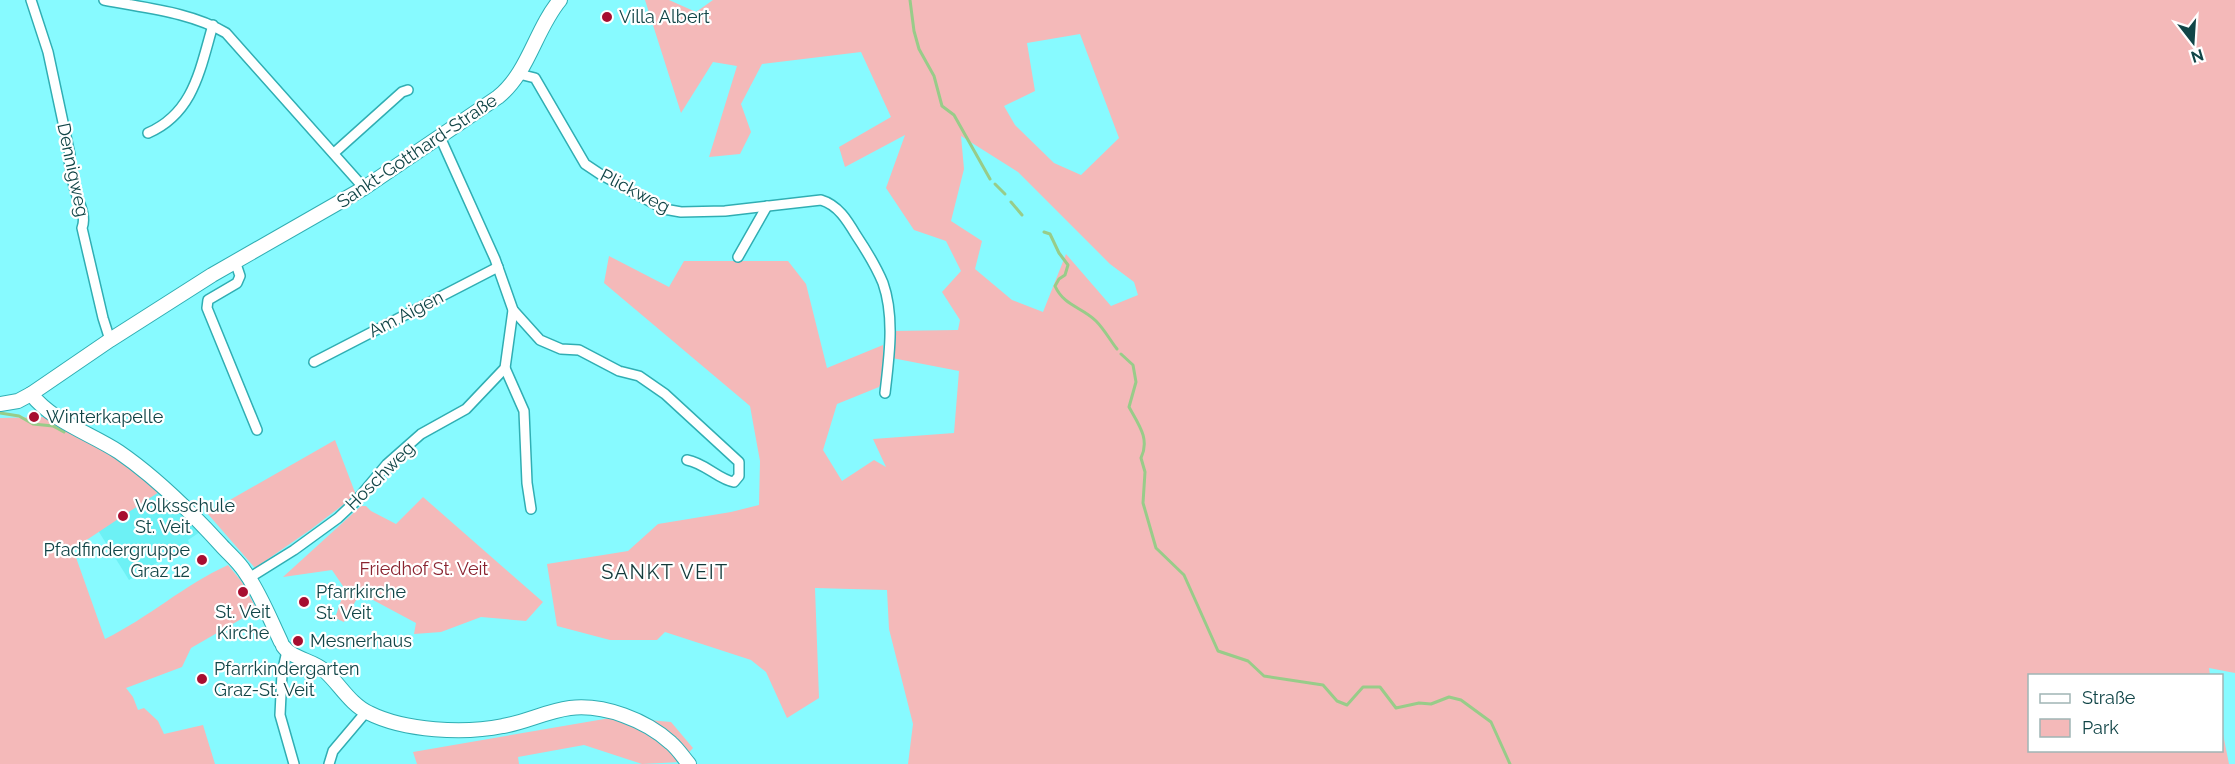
<svg xmlns="http://www.w3.org/2000/svg" width="2235" height="764" font-family="Raleway,sans-serif">
	<style>
		.built { fill: #6df1f5 }
		.green { fill: #f4b9b9; fill-rule: evenodd }
		.lines { fill: none; stroke-linecap: round; stroke-linejoin: round }
		.stream { stroke: #98cc89; stroke-width: 3 }
		.street-casing { stroke: #30aeb3; stroke-width: 12 }
		.secondary-casing { stroke: #30aeb3; stroke-width: 16 }
		.street { stroke: #fff; stroke-width: 9 }
		.secondary { stroke: #fff; stroke-width: 14 }
		.poi-dot { fill: #a70e30; stroke: #fff; stroke-width: 2 }
		.labels { text-anchor: middle; stroke-width: 4.5; stroke-linejoin: round; paint-order: stroke }
		.poi-label { font-size: 18px; fill: #114547; stroke: #fff; text-anchor: start }
		.street-label { font-size: 18px; fill: #114547; stroke: #fff }
		.park-label { font-size: 18px; fill: #8a2430; stroke: #fff }
		.neighbourhood-label { font-size: 20px; letter-spacing: 1.5px; fill: #143a3b; stroke: #fff }
	</style>
	<rect width="100%" height="100%" fill="#87faff"/>
	<polygon class="built" points="116,458 206,528 188,540 189,543 129,580 99,532"/>
	<g class="green">
		<path d="M645,0H669L696,12L713,0H2235V673L2209,668L2210,675L2030,676V750H2222V729L2229,764H908L913,724L889,629L887,590L815,588L819,698L787,718L766,672L751,660L665,632L657,640H610L557,626L547,564L628,551L658,524L731,512L759,505L760,461L750,406L604,283L609,256L669,287L684,261H788L806,284L827,368L883,345L884,375L879,387L837,404L823,450L842,481L874,460L886,467L873,439L954,433L959,371L892,358V331L958,330L960,320L942,292L961,271L946,241L914,230L886,188L905,135L845,167L839,147L891,117L861,52L762,64L741,104L751,132L740,154L709,157L737,66L713,62L681,113ZM1080,34L1119,138L1081,175L1054,163L1015,125L1004,106L1035,91L1027,43ZM961,136L1018,172L1110,264L1134,282L1138,295L1111,306L1066,254L1043,312L1012,300L975,269L982,241L951,221L964,169Z"/>
		<path d="M47,417L125,464L159,492L73,549L105,639C148,618 184,585 228,565L242,582L256,608L250,614L191,648L182,667L126,688L133,697L138,710L144,708L158,721L164,734L203,725L215,764H0V418Z"/>
		<polygon points="335,440 356,495 310,530 255,568 207,513"/>
		<polygon points="423,497 543,602 526,621 481,617 441,632 414,634 416,623 360,593 344,622 335,618 345,589 332,570 283,577 361,506 366,506 371,511 396,524"/>
		<polygon points="616,717 671,722 693,748 680,762 642,764 584,745 518,757 519,764 417,764 413,752"/>
	</g>
	<g class="lines">
		<g class="stream">
			<polyline points="910,0 914,31 919,49 934,76 942,106 954,115 990,179"/>
			<polyline points="995,184 1005,194"/>
			<polyline points="1011,202 1022,215"/>
			<path d="M1044,232L1050,234L1059,253L1068,265L1065,275L1059,279L1055,286C1064,306 1082,307 1096,321C1104,329 1110,340 1117,349"/>
			<path d="M1121,354L1133,365L1136,382L1129,407C1139,425 1150,439 1141,458L1145,472L1143,503L1156,548L1184,575L1218,651L1248,661L1264,676L1323,685L1337,701L1347,705L1363,687H1380L1396,708L1419,703L1431,704L1449,697L1461,700L1491,722L1510,764"/>
			<polyline points="0,413 19,416 33,424 53,426 64,432"/>
		</g>
		<g class="street-casing">
			<g id="street">
				<path d="M31,0L48,52L70,155L69,160C71,170 72,180 75,190C78,201 87,216 82,228L103,318L110,340"/>
				<path d="M104,0C144,8 191,12 226,33L364,188"/>
				<path d="M519,74L535,78L585,164L600,174L664,209L681,212L725,211L821,200C838,205 847,220 856,235C866,250 876,266 883,283C895,317 889,358 885,393"/>
				<path d="M148,133C194,113 200,69 213,25"/>
				<polyline points="334,153 402,92 408,90"/>
				<polyline points="738,257 767,206"/>
				<polyline points="235,261 240,276 237,283 208,300 207,308 257,430"/>
				<path d="M513,310L540,340L561,349L579,350L619,371L639,376L665,394L739,462V476L734,482C719,480 705,463 687,460"/>
				<polyline points="314,362 498,267"/>
				<polyline points="505,368 524,411 527,483 531,509"/>
				<polyline points="249,578 294,550 338,518 356,501 387,464 421,434 466,409 505,368 513,310 495,259 440,137"/>
				<polyline points="287,651 282,673 280,715 294,764"/>
				<polyline points="329,764 333,751 366,712"/>
			</g>
		</g>
		<g class="secondary-casing">
			<g id="secondary">
				<path d="M31,394C53,422 90,433 119,452C157,478 190,511 221,545C229,554 239,562 245,572C260,593 270,619 281,642"/>
				<path d="M0,404L18,401L31,394L110,340L212,275L364,188L498,97C529,72 535,30 560,0"/>
				<path d="M283,646C293,660 314,660 326,672C340,685 351,705 369,713C405,731 464,734 503,726C526,722 547,711 570,708C604,704 646,720 671,743C678,749 683,757 689,764"/>
			</g>
		</g>
		<use href="#street" class="street"/>
		<use href="#secondary" class="secondary"/>
	</g>
	<g class="poi-dot">
		<circle cx="607" cy="17" r="6"/>
		<circle cx="34" cy="417" r="6"/>
		<circle cx="123" cy="516" r="6"/>
		<circle cx="202" cy="560" r="6"/>
		<circle cx="243" cy="592" r="6"/>
		<circle cx="304" cy="602" r="6"/>
		<circle cx="298" cy="641" r="6"/>
		<circle cx="202" cy="679" r="6"/>
	</g>
	<g class="labels">
		<g class="poi-label">
			<text x="619" y="23">Villa Albert</text>
			<text x="46" y="423">Winterkapelle</text>
			<text x="135" y="512">Volksschule<tspan x="135" dy="21">St. Veit</tspan></text>
			<text x="190" y="556" text-anchor="end">Pfadfindergruppe<tspan x="190" dy="21">Graz 12</tspan></text>
			<text x="316" y="598">Pfarrkirche<tspan x="316" dy="21">St. Veit</tspan></text>
			<text x="243" y="618" text-anchor="middle">St. Veit<tspan x="243" dy="21">Kirche</tspan></text>
			<text x="310" y="647">Mesnerhaus</text>
			<text x="214" y="675">Pfarrkindergarten<tspan x="214" dy="21">Graz-St. Veit</tspan></text>
		</g>
		<g class="street-label">
			<text transform="translate(417 151) rotate(-34)" y="6">Sankt-Gotthard-Straße</text>
			<text transform="translate(73 170) rotate(78)" y="6">Dennigweg</text>
			<text transform="translate(635 191) rotate(27)" y="6">Plickweg</text>
			<text transform="translate(406 314) rotate(-27)" y="6">Am Aigen</text>
			<text transform="translate(380 476) rotate(-45)" y="6">Hoschweg</text>
		</g>
		<g class="park-label">
			<text x="424" y="575">Friedhof St. Veit</text>
		</g>
		<g class="neighbourhood-label">
			<text x="665" y="579">SANKT VEIT</text>
		</g>
	</g>
	<rect x="2028" y="674" width="195" height="78" fill="#ffffff" stroke="#a0b5b5" stroke-width="1.5"/>
	<rect x="2040" y="694" width="30" height="9" fill="#ffffff" stroke="#a0b5b5" stroke-width="1.5"/>
	<text x="2082" y="704" font-size="18" fill="#114547">Straße</text>
	<rect x="2040" y="719" width="30" height="18" fill="#f4b9b9" stroke="#a0b5b5" stroke-width="1.5"/>
	<text x="2082" y="734" font-size="18" fill="#114547">Park</text>
	<g transform="translate(2193 42) rotate(163)" stroke="#ffffff" stroke-width="4.5" paint-order="stroke">
	<path d="M0-4.5L10 22L0 15L-10 22Z" fill="#114547"/>
	<text y="-9" font-size="16" font-weight="bold" text-anchor="middle" fill="#114547">N</text>
	</g>
</svg>
